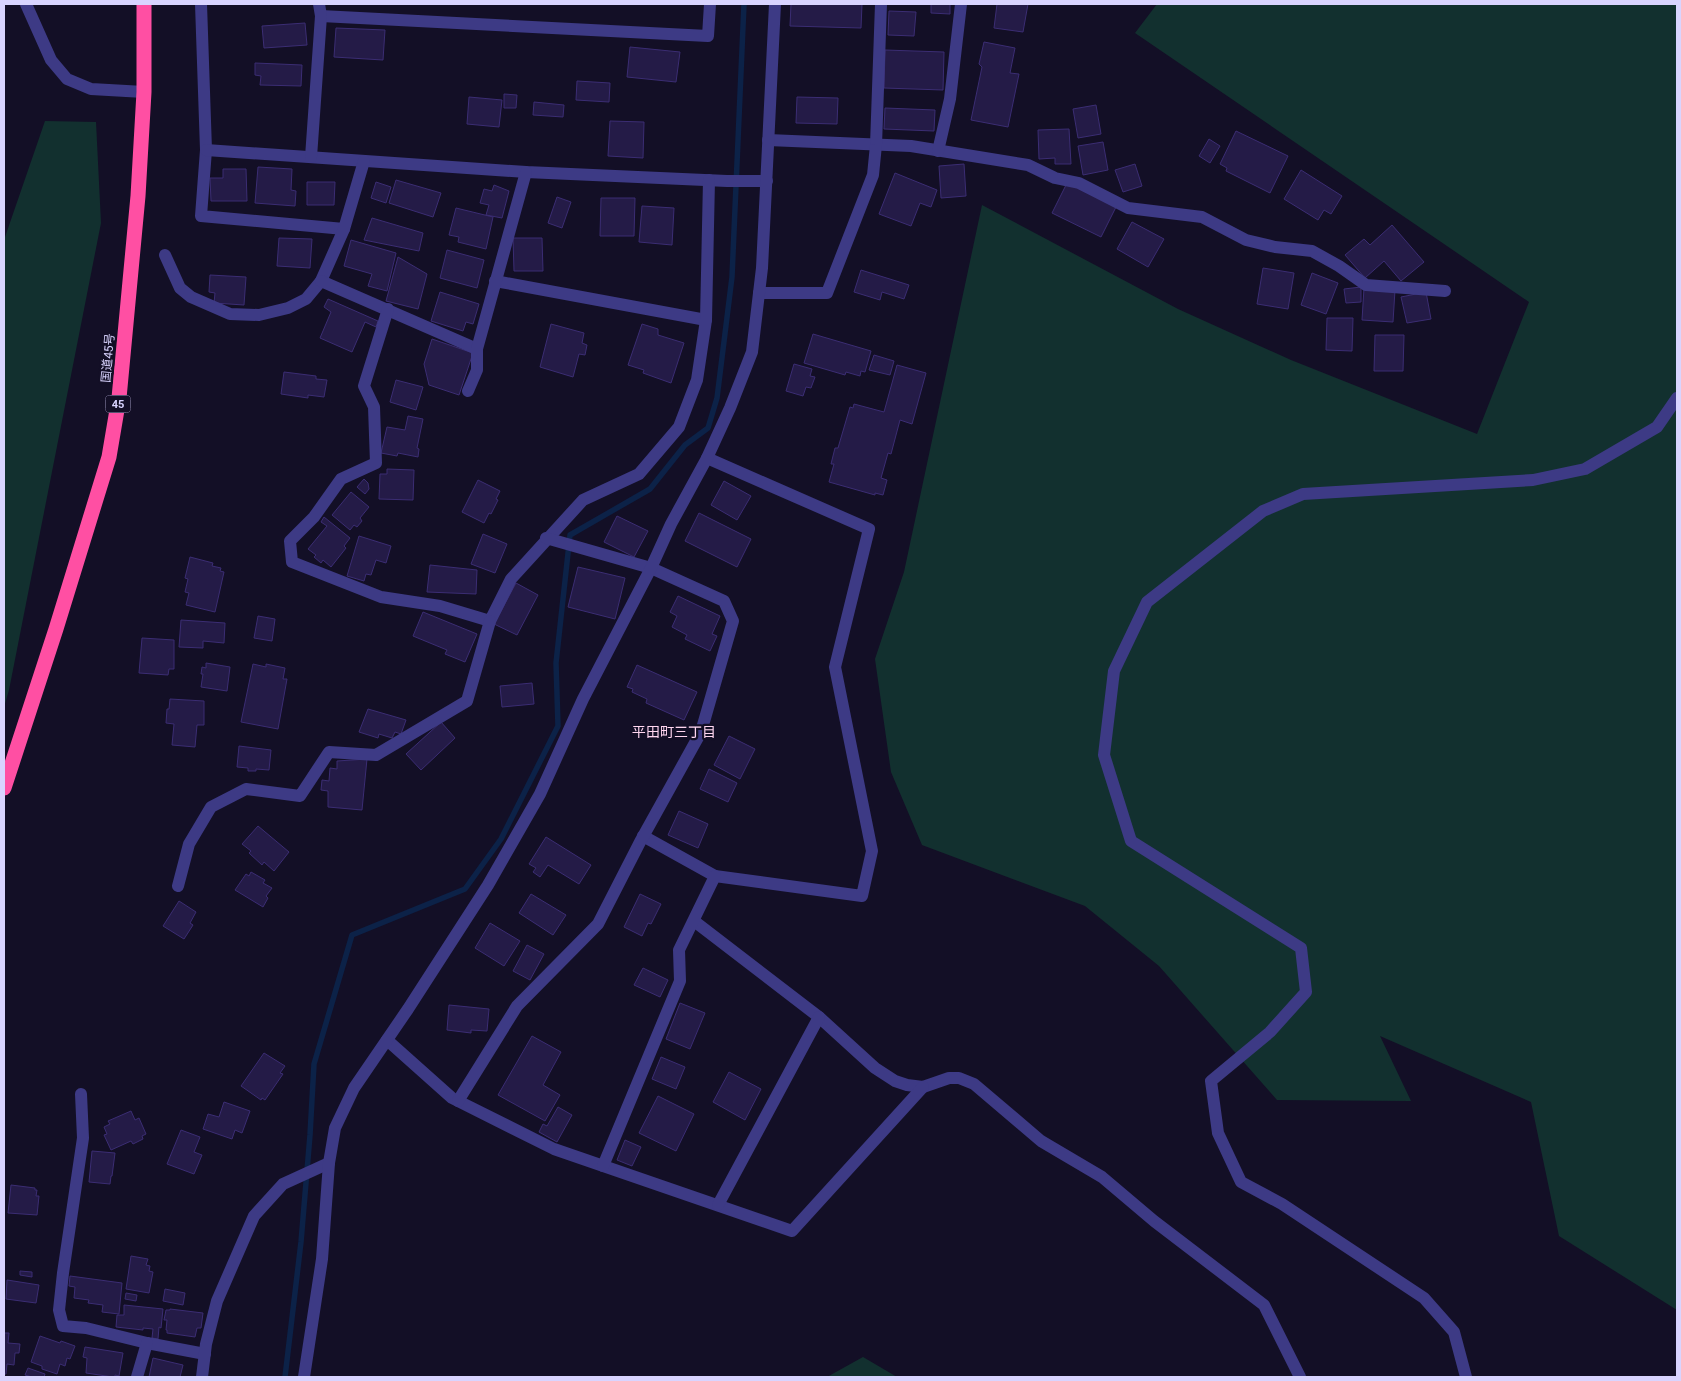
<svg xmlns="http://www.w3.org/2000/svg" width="1681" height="1381" font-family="Roboto,'Noto Sans JP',sans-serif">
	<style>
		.green { fill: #12302f }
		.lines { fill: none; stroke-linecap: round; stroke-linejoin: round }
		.stream { stroke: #0c2248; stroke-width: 5.5 }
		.building { fill: #241b47; stroke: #3b2d73 }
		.minor { stroke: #3d3a85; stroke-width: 12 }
		.highway { stroke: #ff4fa3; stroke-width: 15 }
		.labels { text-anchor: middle; stroke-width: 4.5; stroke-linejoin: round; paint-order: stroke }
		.shield { fill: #130f26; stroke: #9e99be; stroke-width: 1 }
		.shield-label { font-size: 11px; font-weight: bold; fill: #d9d4ff }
		.street-label { font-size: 12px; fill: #d9d4ff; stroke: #130f26 }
		.neighbourhood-label { font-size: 14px; fill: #ffd6f0; stroke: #130f26 }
	</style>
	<rect width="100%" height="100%" fill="#130f26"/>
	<g class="green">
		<polygon points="1157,4 1677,4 1677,1310 1559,1236 1531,1102 1380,1036 1411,1101 1277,1100 1159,966 1085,906 922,845 891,772 875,659 904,572 982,205 1178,309 1291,360 1477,434 1529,302 1135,33"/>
		<polygon points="45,121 96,122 101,223 9,690 4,707 4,240"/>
		<polygon points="863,1357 897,1377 827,1377"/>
	</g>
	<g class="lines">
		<polyline class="stream" points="285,1377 301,1242 310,1135 314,1064 352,935 465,889 501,839 558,726 556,663 570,535 650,489 685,445 708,428 717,398 732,277 744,4"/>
	</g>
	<g class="building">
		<polygon points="791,4 862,4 861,28 790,26"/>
		<polygon points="931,4 950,4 950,14 931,13"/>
		<polygon points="997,4 1028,4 1023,32 994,28"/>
		<polygon points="889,11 916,12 914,36 888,35"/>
		<polygon points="305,23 307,45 264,48 262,26"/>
		<polygon points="336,28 385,30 383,60 334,57"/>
		<polygon points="984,42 1015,48 1010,73 1019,74 1008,127 971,120 982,67 979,64"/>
		<polygon points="630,47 680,52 676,82 627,77"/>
		<polygon points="885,50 944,52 943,90 884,88"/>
		<polygon points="255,63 302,65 301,86 260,85 261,76 255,75"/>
		<polygon points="577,81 610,83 609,102 576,100"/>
		<polygon points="504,94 517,95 516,108 504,108"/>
		<polygon points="469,97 502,100 499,127 467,124"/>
		<polygon points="797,97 838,98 837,124 796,123"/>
		<polygon points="534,102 564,105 563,117 533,115"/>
		<polygon points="1096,105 1101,134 1078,138 1073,109"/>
		<polygon points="885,108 935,110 934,131 884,129"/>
		<polygon points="610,121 644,122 643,158 608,156"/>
		<polygon points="1069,129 1071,164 1055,164 1055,158 1039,159 1038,130"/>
		<polygon points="1236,131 1288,156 1270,193 1226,171 1227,168 1220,164"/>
		<polygon points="1209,139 1220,146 1210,163 1199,156"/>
		<polygon points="1103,142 1108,170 1083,175 1078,146"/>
		<polygon points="964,164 966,196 941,198 939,166"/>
		<polygon points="1135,164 1142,186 1123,192 1115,170"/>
		<polygon points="258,167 292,169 291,190 296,191 295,206 255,203"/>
		<polygon points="223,169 246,169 247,201 211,201 210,178 223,178"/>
		<polygon points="1301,170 1342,196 1331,214 1324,210 1318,220 1284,199"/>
		<polygon points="895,173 937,190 931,207 920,203 911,226 879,214"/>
		<polygon points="396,180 441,193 433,217 389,203"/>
		<polygon points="307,182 335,182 334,205 307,205"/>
		<polygon points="376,182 391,187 386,203 371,198"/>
		<polygon points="1067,183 1116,207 1101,237 1052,213"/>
		<polygon points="494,185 509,191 502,218 486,215 489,205 480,203 484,189 492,191"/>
		<polygon points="557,197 571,202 562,228 548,223"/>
		<polygon points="601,198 635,198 634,236 600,236"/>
		<polygon points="642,206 674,208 672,245 639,242"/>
		<polygon points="456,208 493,217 486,249 458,242 459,237 449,235"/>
		<polygon points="372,218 423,233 419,251 364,240"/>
		<polygon points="1132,222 1164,239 1148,267 1117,249"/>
		<polygon points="1392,225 1424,262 1401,281 1384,261 1365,278 1345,255 1364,239 1370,245"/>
		<polygon points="279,238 312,239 310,268 277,266"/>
		<polygon points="513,238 542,238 543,271 514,271"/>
		<polygon points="351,240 396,253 387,291 368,286 372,274 344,266"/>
		<polygon points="447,250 484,260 477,288 440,278"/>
		<polygon points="398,257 427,274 418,309 386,301"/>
		<polygon points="1263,268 1294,273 1288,309 1257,304"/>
		<polygon points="861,270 909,285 904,299 882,292 880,300 854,292"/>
		<polygon points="1312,273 1338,283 1326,314 1301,305"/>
		<polygon points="210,275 246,277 244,305 214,303 215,293 209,292"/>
		<polygon points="1361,287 1361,302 1346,303 1344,289"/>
		<polygon points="1364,288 1395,290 1393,322 1362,320"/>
		<polygon points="440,292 479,304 473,324 466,322 463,331 431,321"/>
		<polygon points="1426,292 1431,319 1407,323 1401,297"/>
		<polygon points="328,299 378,321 376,327 365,322 352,352 320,338 331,312 324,307"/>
		<polygon points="1327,318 1353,318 1352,351 1326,350"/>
		<polygon points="551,324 584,333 582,343 587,345 585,355 579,354 573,377 540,367"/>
		<polygon points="642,324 658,329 658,335 684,343 671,383 643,373 644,370 628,365"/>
		<polygon points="813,334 871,351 865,372 861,371 860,376 846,372 845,375 804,363"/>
		<polygon points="1375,335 1404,335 1403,371 1374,371"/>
		<polygon points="432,339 473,353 459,395 429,385 424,364"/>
		<polygon points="874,355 894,361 890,375 869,370"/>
		<polygon points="794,364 812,369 810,376 815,377 811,388 806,387 803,396 786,391"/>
		<polygon points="897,365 926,373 912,424 900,420 891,454 888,453 881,478 887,480 883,495 875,493 875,495 829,482 834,464 831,464 835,448 838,448 850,407 853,408 854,404 884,412"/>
		<polygon points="284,372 316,376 316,379 327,380 324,397 308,395 308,398 281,394"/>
		<polygon points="396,380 423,387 416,410 390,402"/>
		<polygon points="408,416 423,419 417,448 419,449 418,457 398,453 397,456 381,453 387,427 405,430"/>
		<polygon points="387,469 414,470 413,500 379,499 380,474 387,474"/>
		<polygon points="364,479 368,483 369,489 365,494 357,487"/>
		<polygon points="478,480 500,491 496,499 498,500 491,514 489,513 484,523 462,512"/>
		<polygon points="724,481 751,496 737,520 711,505"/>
		<polygon points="351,492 369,507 360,518 362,521 357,527 354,525 350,530 332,515"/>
		<polygon points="699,513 751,539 737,567 685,541"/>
		<polygon points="617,516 648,531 634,557 604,542"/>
		<polygon points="324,517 350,538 344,546 346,548 331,567 323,560 321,563 314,557 316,555 308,549 327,526 321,522"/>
		<polygon points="483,534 507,544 495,573 471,564"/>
		<polygon points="359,536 391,546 386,563 376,560 371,575 366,574 364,581 347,576"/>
		<polygon points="190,557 213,563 212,566 221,568 220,571 224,572 215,612 186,605 189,593 185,592 188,579 185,578"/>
		<polygon points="430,565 477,570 476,594 427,592"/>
		<polygon points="578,567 625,578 615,619 568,607"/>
		<polygon points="516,583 538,595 517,635 494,624"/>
		<polygon points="678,596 720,616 712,634 717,636 710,651 685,639 687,635 672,627 677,616 670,612"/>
		<polygon points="423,612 477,634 465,662 445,654 447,650 413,636"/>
		<polygon points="258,616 275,619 272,641 254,638"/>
		<polygon points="181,620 225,623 224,643 203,641 203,648 179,647"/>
		<polygon points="142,638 174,640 174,669 169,669 168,675 139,673"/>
		<polygon points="206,663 230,667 227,691 201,687 203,674 201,674 202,667 206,668"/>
		<polygon points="253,664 266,667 266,664 285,668 283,679 287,679 278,729 241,722"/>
		<polygon points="637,665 697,692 684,720 646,703 647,699 632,692 633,689 627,687"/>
		<polygon points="532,683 534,704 502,707 500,686"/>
		<polygon points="170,699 204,701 204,725 197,725 195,747 172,745 174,724 166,723 167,709 169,709"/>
		<polygon points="368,709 406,720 401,734 395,732 392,738 379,734 378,738 359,732"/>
		<polygon points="441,722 455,738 421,770 406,754"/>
		<polygon points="729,736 755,749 740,779 714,765"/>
		<polygon points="239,746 271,750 269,770 256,769 256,771 248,771 248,768 237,767"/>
		<polygon points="367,759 362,810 328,807 328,791 321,790 322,780 329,781 330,768 337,769 337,761"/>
		<polygon points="709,769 737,783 728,802 700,789"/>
		<polygon points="679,811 708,824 698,848 668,835"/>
		<polygon points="258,826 289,852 274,871 264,862 262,865 249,853 251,851 242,844"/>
		<polygon points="546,837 591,865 579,884 548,865 540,877 533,872 536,868 529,864"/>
		<polygon points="251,872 265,880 263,883 272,888 266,896 268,898 263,907 235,890 246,874 249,876"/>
		<polygon points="531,894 566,915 553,935 519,913"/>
		<polygon points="640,894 661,904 651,924 648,923 642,936 624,927"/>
		<polygon points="179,901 196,912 190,923 193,925 184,939 163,926"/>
		<polygon points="490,923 520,941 504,966 475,948"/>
		<polygon points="527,945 544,954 530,980 513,971"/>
		<polygon points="643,968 668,980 660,997 634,985"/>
		<polygon points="680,1003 705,1013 690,1049 666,1039"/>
		<polygon points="449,1005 489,1009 487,1031 471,1030 471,1033 447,1030"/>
		<polygon points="532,1036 561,1052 543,1085 560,1095 545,1121 498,1095"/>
		<polygon points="264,1053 285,1066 280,1073 283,1074 265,1100 262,1098 261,1100 241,1086"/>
		<polygon points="661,1057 685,1067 676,1089 652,1079"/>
		<polygon points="729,1072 761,1089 745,1120 713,1102"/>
		<polygon points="658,1096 694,1114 676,1151 639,1133"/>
		<polygon points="224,1102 250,1111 242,1133 235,1130 232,1139 203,1129 208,1114 219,1117"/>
		<polygon points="558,1107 572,1115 557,1142 539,1132 543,1124 547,1126"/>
		<polygon points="131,1111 135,1120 139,1118 146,1134 142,1136 143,1139 133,1144 131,1141 111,1150 104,1135 107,1134 104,1127 110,1124 108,1121"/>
		<polygon points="181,1130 200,1137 194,1152 202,1155 194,1174 167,1164"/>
		<polygon points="625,1140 641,1147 632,1166 617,1160"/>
		<polygon points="92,1151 115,1153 112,1176 111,1176 110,1184 89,1182"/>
		<polygon points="11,1185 35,1188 35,1190 37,1190 36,1196 39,1196 37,1215 8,1213"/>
		<polygon points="131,1256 148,1259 146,1265 150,1266 149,1271 153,1272 149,1293 126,1289"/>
		<polygon points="20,1271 32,1272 32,1277 20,1275"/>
		<polygon points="70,1276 122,1283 119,1314 102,1312 103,1305 88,1303 89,1300 74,1298 75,1287 69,1286"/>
		<polygon points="7,1280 39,1285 36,1303 6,1299"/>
		<polygon points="165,1289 185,1293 183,1305 163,1301"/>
		<polygon points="126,1293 137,1295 136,1301 125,1299"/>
		<polygon points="124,1305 163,1309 161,1328 159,1327 158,1339 152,1338 153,1329 143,1328 143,1330 116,1327 117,1315 124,1315"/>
		<polygon points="170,1309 203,1313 201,1328 197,1328 195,1337 167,1333 167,1330 166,1330 167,1320 164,1320 166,1310 170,1310"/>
		<polygon points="4,1333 9,1333 8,1343 20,1344 19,1353 15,1353 14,1365 7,1364 6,1374 4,1374"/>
		<polygon points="40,1336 60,1343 61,1341 75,1346 70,1359 67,1358 65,1366 60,1364 57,1374 42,1369 42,1366 31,1362"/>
		<polygon points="85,1347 123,1353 119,1376 115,1375 115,1377 113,1377 86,1373 87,1358 83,1357"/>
		<polygon points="153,1358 183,1365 180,1377 149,1377"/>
		<polygon points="28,1368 45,1374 44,1377 32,1377 25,1375"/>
	</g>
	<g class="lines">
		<g class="minor">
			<polyline points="26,4 51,60 67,79 91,89 144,92"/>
			<polyline points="201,4 206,150 201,216 344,229"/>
			<polyline points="321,16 708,36 710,4"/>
			<polyline points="768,140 911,146 1028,165 1055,178 1079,183 1128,208 1202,217 1246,240 1275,247 1312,251 1339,266 1366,285 1445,291"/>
			<polyline points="206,150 526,172 727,181 767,181"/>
			<polyline points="938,151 950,99 961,4"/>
			<polyline points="311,157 321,16 319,4"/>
			<polyline points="165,255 180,288 191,297 230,314 259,315 288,308 306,299 321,281 344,229 364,161"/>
			<polyline points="321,281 477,349"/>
			<polyline points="495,281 706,320"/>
			<polyline points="759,293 827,293 873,175 876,145 881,4"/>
			<polyline points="388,309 364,386 374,407 376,463 341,479 314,517 290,541 292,562 381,597 440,606 490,621 511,579 583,500 639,474 679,427 697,380 706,320 709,180"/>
			<polyline points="468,391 477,370 477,349 526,172"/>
			<polyline points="643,836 715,876 862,896 872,851 835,667 869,529 707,458"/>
			<polyline points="178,886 189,844 211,807 246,789 300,796 329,752 376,755 467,701 490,621"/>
			<polyline points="694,921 819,1017 875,1068 895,1081 907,1085 923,1087 949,1078 959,1078 974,1084 1041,1141 1102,1177 1154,1221 1264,1305 1300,1377"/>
			<polyline points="387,1040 452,1098 554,1149 792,1231 923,1087"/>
			<polyline points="81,1094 83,1138 63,1273 59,1310 63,1326 86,1328 147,1343 205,1354"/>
			<polyline points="458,1101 517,1006 598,924 640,842 701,732 733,621 724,601 651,568 546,538"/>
			<polyline points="603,1166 680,981 679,950 715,876"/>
			<polyline points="718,1205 819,1017"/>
			<polyline points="137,1377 147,1343"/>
			<polyline points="202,1377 206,1344 217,1301 254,1216 283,1184 329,1163"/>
			<polyline points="304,1377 322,1259 329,1163 335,1128 354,1088 408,1009 488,885 540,794 583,699 651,568 671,524 707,458 730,408 752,352 762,268 775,4"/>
			<polyline points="1466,1377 1454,1332 1424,1298 1282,1204 1241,1182 1218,1133 1211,1081 1270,1032 1306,992 1301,948 1131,841 1104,755 1114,671 1147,602 1263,511 1303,494 1533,480 1585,469 1657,427 1677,398"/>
		</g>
		<polyline class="highway" points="4,788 56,629 109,457 119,398 138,196 144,92 144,4"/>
	</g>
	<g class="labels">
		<rect class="shield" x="105.5" y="395.5" width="25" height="17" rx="4"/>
		<g class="shield-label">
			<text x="118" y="408">45</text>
		</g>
		<g class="street-label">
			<text transform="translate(108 358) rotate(-85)" y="4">国道45号</text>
		</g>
		<g class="neighbourhood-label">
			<text x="674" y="737">平田町三丁目</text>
		</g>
	</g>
	<rect width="1681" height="1381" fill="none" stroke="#d9d4ff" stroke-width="10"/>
</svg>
